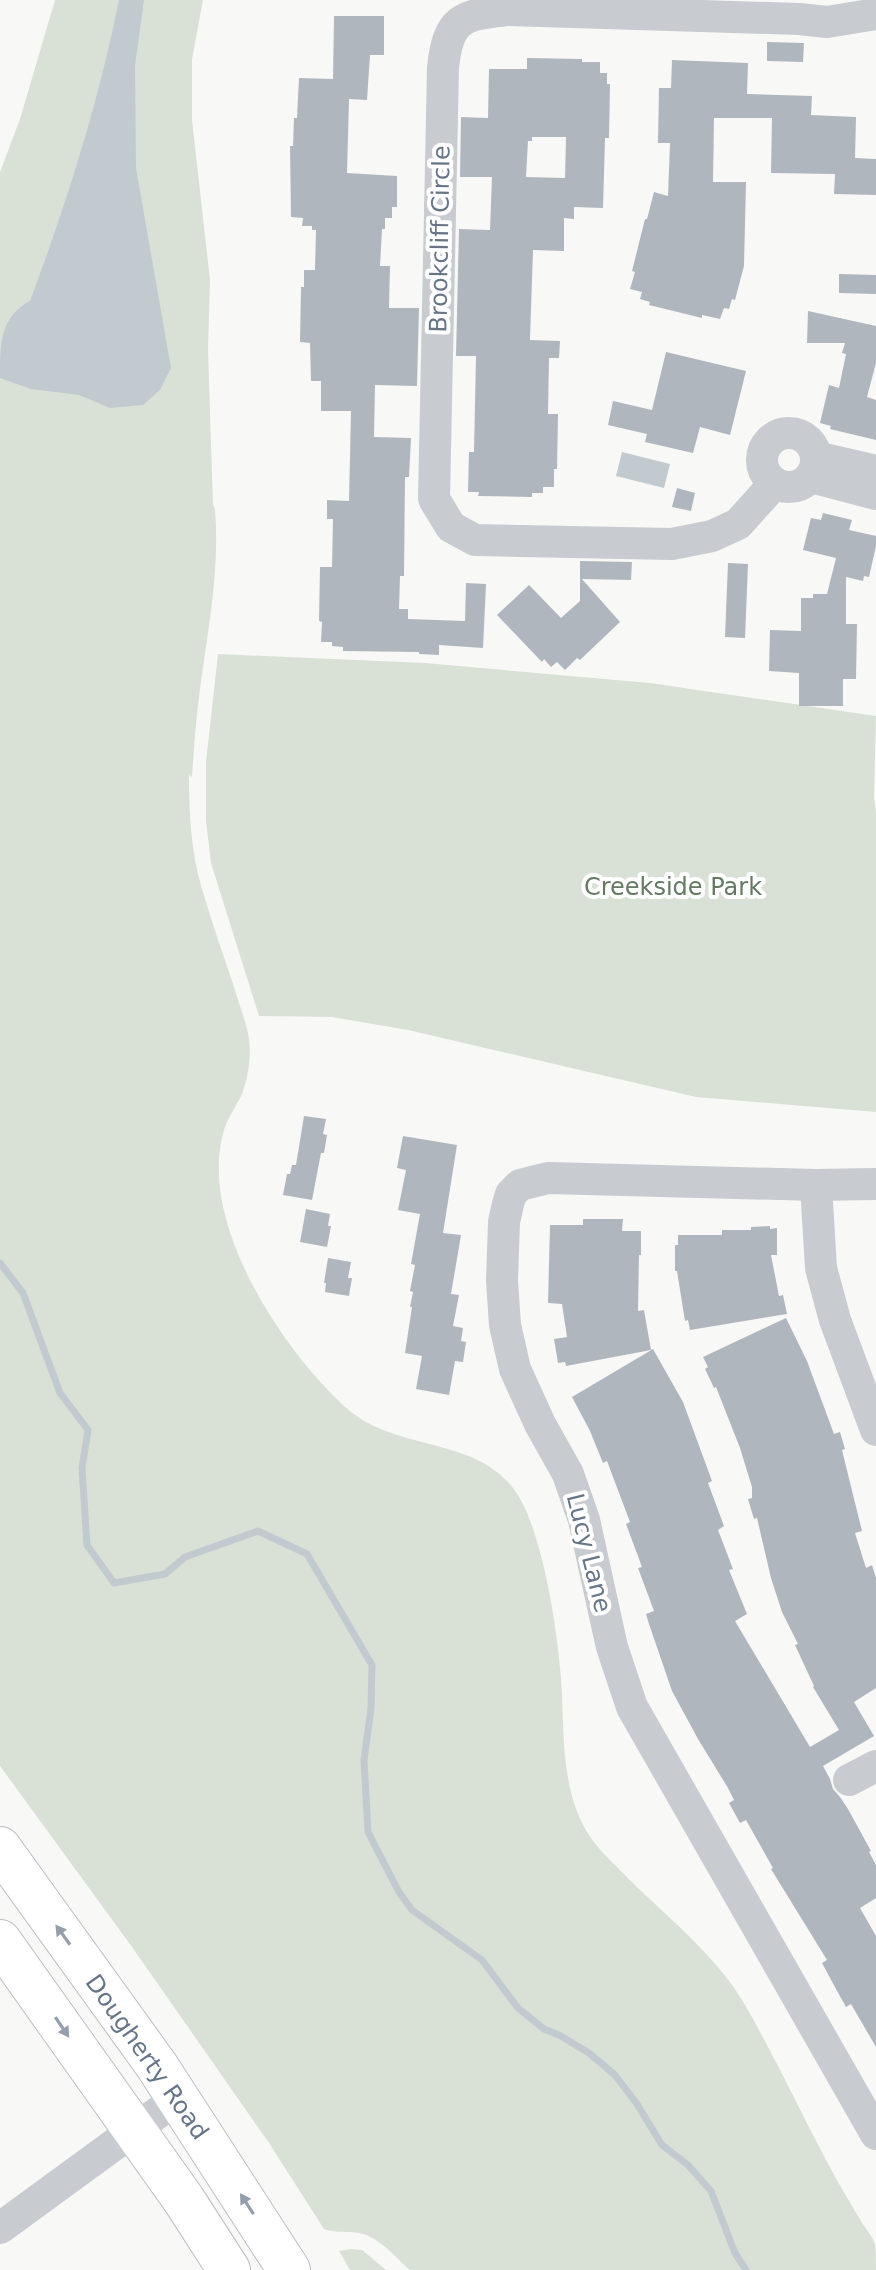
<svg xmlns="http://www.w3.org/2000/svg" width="876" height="2270" font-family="'DejaVu Sans',sans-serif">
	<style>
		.green { fill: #d9e1d7 }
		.water { fill: #c1cacf }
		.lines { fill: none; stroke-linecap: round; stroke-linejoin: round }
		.stream { stroke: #c1cacf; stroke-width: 7 }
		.building { fill: #afb6bd; fill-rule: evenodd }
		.major-casing { stroke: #bbbec2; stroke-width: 44 }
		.minor { stroke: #c8cbcf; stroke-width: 32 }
		.major { stroke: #fff; stroke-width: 42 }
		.oneway { fill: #949eac }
		.labels { text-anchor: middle; stroke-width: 8; stroke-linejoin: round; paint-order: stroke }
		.street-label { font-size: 24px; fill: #667588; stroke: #fff }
		.park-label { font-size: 24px; fill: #647a62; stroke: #fff }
	</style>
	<rect width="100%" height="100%" fill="#f8f9f6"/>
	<g class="green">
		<path d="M55,0H203L192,59V120L210,280L208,350L213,505L215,509C220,570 208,629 200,689C196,719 194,748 192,777L189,775C189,814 191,852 202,889C212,923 224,957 235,990C239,1004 245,1019 248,1033C252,1053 249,1075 242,1094C236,1107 226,1120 223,1134C199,1223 281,1348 344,1406C399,1457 488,1431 524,1506C545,1551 557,1628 561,1678C565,1733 559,1794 593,1841C600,1850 609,1859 617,1867C653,1905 697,1938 729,1981C743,1999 754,2021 765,2041C786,2081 805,2120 826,2160C837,2181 849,2201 861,2221C865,2228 873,2237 875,2244C876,2250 876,2263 876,2270H410C396,2258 381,2239 363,2234C349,2230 337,2234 324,2229L269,2143L132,1947L0,1766V172L20,119Z"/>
		<polygon points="218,654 425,663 650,683 876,716 874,798 876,812 876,1112 696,1097 408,1030 332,1017 259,1016 211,863 206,821 206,762"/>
		<polygon points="351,2249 362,2250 386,2270 350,2270 339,2251"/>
	</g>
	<g class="water">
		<path d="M119,0H144L135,66L136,168L171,368L160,390L143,405L110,408L79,395L31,389L0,378C0,343 0,317 30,301C67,202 98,104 119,0Z"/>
		<polygon points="622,452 670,464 664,488 616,476"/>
	</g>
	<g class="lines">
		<polyline class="stream" points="0,1263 23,1293 60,1393 88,1430 82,1468 87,1545 114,1583 165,1574 185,1557 258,1531 307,1554 372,1665 371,1708 364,1760 368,1832 399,1892 412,1910 482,1960 518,2008 544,2029 559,2035 589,2053 615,2075 637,2104 662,2145 688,2165 711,2191 735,2253 746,2270"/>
	</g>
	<g class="building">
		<polygon points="334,16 384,16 384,55 370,55 367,100 349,99 347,173 397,176 397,207 392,207 392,218 385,218 385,229 382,229 380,266 390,266 389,308 419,308 417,386 375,385 374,437 411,438 409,477 405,477 404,576 400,576 399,609 408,609 408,619 465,621 466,583 486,584 483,648 439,645 439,655 419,654 419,652 343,651 343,647 332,646 332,642 321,642 322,622 319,621 320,567 332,567 333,519 327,519 327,500 349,501 351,411 321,411 321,381 311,381 310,343 300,342 301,287 304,287 304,270 315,270 316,230 312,230 312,226 302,226 303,218 291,217 290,146 293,146 294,118 297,118 299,78 333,79"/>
		<polygon points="767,42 804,43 803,62 767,61"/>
		<path d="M527,58L582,59V62H600V73H607V84H610L609,138H605L603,208L574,207V219L564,218V251L533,250L530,340L560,341L559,358H549L548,414H558L557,469H554V487H543V493H532V497L478,496L479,492H468L469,452H474L476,356H456L459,229L490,230L492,177H460L461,117L488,118L489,69H527ZM532,137H566L565,178L526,177L528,141H532Z"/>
		<polygon points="672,60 748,63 747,94 812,96 811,115 856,117 855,158 876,159 876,195 834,194 835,174 771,173 772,118 714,118 713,182 746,182 744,266 735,300 732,299 729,309 724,308 720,319 702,315 702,318 649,305 650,302 640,299 642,292 630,289 635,272 632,271 645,219 647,219 654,192 668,196 670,143 658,143 659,88 671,88"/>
		<polygon points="839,274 876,275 876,294 839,293"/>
		<polygon points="808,311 876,326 876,363 867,397 876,400 876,440 830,429 831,426 820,423 829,385 839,388 846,354 842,353 845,343 807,343"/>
		<polygon points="666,352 746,371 730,435 700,427 693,453 645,442 647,434 608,425 613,401 652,410"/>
		<polygon points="677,488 695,493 691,511 672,507"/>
		<polygon points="823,513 852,520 849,530 876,536 876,546 869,577 864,576 863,581 846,577 846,624 857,624 856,679 843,679 843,706 799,706 799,673 769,671 770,630 801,631 801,598 813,598 813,594 827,594 836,558 803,550 811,518 821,520"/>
		<polygon points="580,561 632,562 631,580 582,579 620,622 580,660 577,658 565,670 557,662 551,667 544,659 542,662 497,615 529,585 561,618 580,601"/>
		<polygon points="728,563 748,564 745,638 725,637"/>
		<polygon points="304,1116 326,1119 323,1134 327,1135 324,1153 321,1153 312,1200 283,1195 287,1174 290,1174 292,1165 296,1165"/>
		<polygon points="403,1136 457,1145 443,1233 461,1235 451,1294 459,1295 453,1326 463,1328 461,1341 466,1342 463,1362 455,1361 449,1395 416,1389 422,1356 405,1353 412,1307 410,1307 413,1292 410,1291 415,1265 411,1264 420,1214 398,1210 406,1170 397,1168"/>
		<polygon points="306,1209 330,1214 328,1226 331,1226 327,1247 300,1242"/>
		<polygon points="583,1219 623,1219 622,1231 641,1231 641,1255 639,1255 638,1311 644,1310 651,1350 566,1366 565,1362 558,1363 554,1339 567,1337 562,1304 548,1303 550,1225 583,1225"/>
		<polygon points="770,1226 770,1229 777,1228 777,1255 771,1255 779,1296 783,1295 787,1314 690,1330 688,1320 685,1321 677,1271 675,1271 675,1245 678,1245 678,1235 722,1235 722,1230 751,1230 751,1227"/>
		<polygon points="328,1258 351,1262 348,1278 352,1278 349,1296 325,1292 326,1283 324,1283"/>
		<polygon points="786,1318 807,1361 834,1434 840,1432 845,1449 842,1450 862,1531 855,1533 866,1568 872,1565 876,1578 876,1688 854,1702 874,1736 823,1766 830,1779 833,1789 840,1797 848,1809 871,1851 869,1852 876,1865 876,1898 860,1908 876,1936 876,2047 851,2004 846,2007 836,1989 822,1963 827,1960 771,1869 773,1868 746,1820 740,1823 729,1803 734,1800 728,1788 698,1739 672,1691 649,1624 646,1614 654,1611 638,1568 642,1567 626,1524 630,1522 607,1461 603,1463 590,1431 572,1397 653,1349 683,1402 712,1481 708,1483 724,1526 718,1530 733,1569 729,1570 747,1614 735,1621 810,1747 839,1730 813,1687 814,1686 795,1645 798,1644 782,1612 771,1578 757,1518 754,1519 748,1499 752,1498 752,1487 740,1448 716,1387 714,1388 705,1369 708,1367 703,1357"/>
	</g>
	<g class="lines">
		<g class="major-casing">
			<g id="major">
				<polyline points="0,1848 157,2066 289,2270"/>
				<polyline points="0,1941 184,2200 229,2270"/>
			</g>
		</g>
		<g class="minor">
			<circle cx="789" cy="460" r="27"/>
			<polyline points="825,459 876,471"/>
			<polyline points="811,477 876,494"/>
			<path d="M775,483L738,524L712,536L672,544L475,540L451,527L434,499L443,68C448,19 461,15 507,10L799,19L827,22L876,14"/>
			<polyline points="876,1184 816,1185 548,1178 520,1185 511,1194 508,1204 504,1222 502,1281 505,1325 515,1369 540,1424 568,1474 584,1520 612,1647 632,1707 876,2134"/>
			<polyline points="816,1185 821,1268 835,1320 876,1430"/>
			<polyline points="849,1780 876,1766"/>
			<polyline points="0,2228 178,2098"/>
		</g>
		<use href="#major" class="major"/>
	</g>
	<defs><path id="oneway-solid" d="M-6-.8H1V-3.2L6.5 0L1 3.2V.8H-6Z" transform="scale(2)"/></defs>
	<g class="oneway">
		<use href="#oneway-solid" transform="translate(63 1935) rotate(-126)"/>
		<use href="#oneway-solid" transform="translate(62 2027) rotate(56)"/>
		<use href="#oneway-solid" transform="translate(247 2204) rotate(-123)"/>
	</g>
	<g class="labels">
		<g class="street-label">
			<text transform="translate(440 239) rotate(-89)" y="8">Brookcliff Circle</text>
			<text transform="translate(589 1553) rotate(76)" y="8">Lucy Lane</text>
			<text transform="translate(147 2057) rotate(55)" y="8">Dougherty Road</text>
		</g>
		<g class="park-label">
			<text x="673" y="895">Creekside Park</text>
		</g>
	</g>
</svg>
